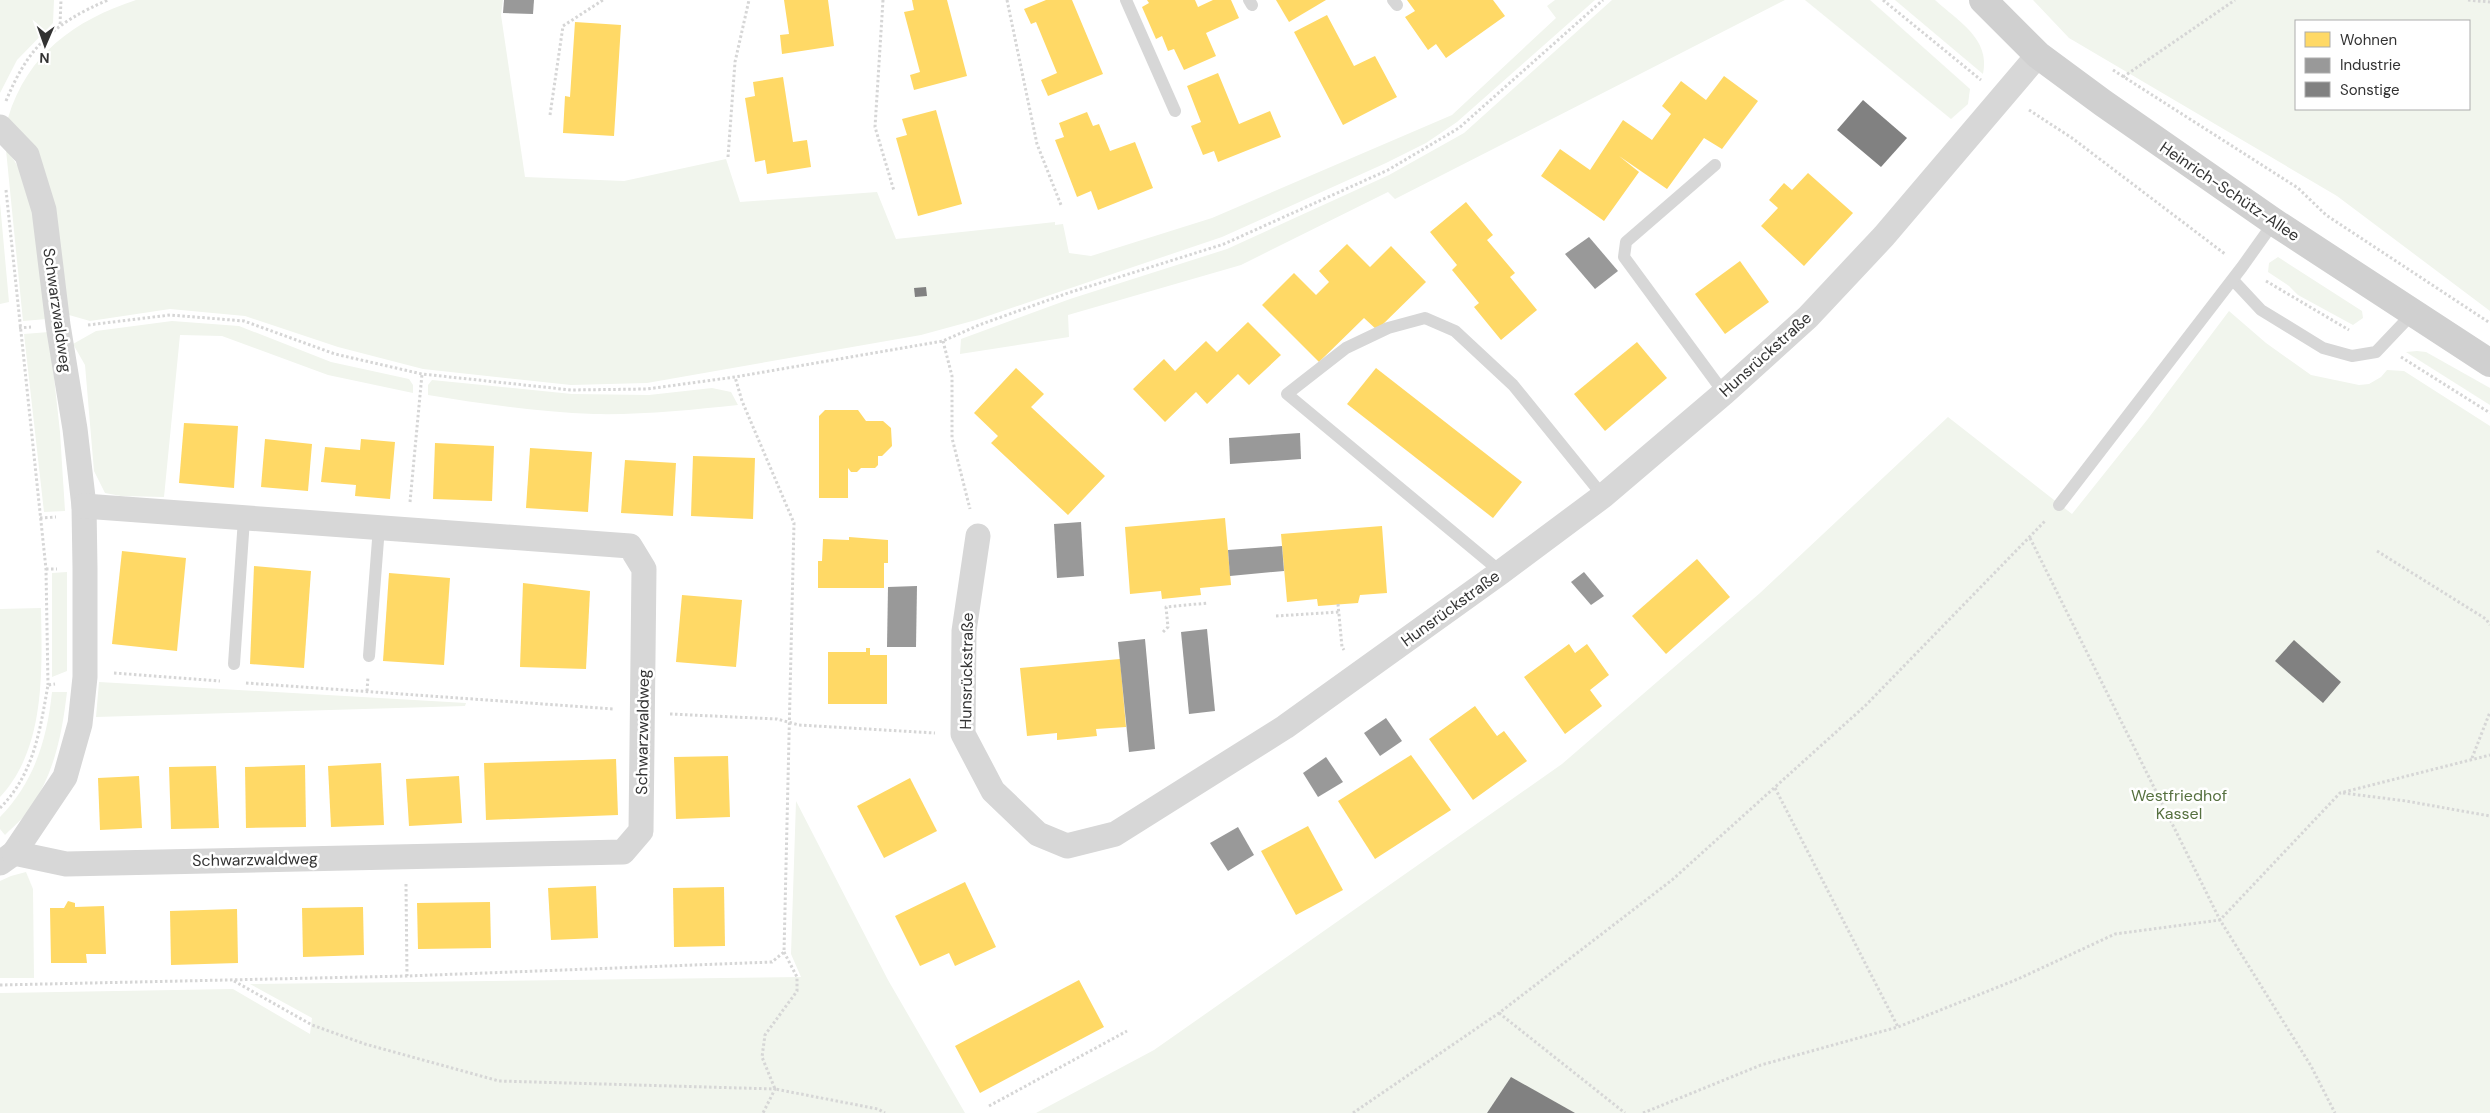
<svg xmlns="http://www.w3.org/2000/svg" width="2490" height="1113" font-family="'DM Sans',sans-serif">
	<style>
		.green { fill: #f1f5ed; fill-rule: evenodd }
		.homes { fill: #ffd966 }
		.industry { fill: #999 }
		.building { fill: #818181 }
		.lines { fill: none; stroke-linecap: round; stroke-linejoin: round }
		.path { stroke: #d6d6d6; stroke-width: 3; stroke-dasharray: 2.5 2.5; stroke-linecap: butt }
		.lane { stroke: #d7d7d7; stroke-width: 12 }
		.street { stroke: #d7d7d7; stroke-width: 25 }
		.secondary { stroke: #d0d0d0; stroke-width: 28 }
		.labels { text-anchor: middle; stroke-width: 5; stroke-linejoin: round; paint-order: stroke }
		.street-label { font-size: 16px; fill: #333; stroke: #fff }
		.park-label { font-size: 16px; fill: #56703f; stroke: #fff }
	</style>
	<rect width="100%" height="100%" fill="#fff"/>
	<g class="green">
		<polygon points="0,0 54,0 53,23 17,60 0,93"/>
		<path d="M136,0H503L501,15L525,177L624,181L726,159L740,202L877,192L896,239L1055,222V225L1063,224L1069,253L1091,256L1212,218L1452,115L1556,18L1547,6L1555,0H1595L1457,122L1426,143L1386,163L1222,237L976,320L921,335L647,383L571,385L423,369L338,347L245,316L170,309L90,321L69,315L8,118C27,54 75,20 136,0Z"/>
		<polygon points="1612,0 1785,0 1395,199 1388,192 1241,265 1068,315 1069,337 960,354 961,339 1070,299 1227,249 1389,175 1464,133"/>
		<polygon points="1805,0 1870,0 1970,89 1968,104 1951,119"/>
		<path d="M1895,0H1935C1958,21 1991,39 1983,74Z"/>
		<path d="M2033,0H2490V311L2337,196L2069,38ZM2296,21H2469V109H2296Z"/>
		<path d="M6,150C42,190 42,267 47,319L23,321Z"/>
		<polygon points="0,203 9,302 0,304"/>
		<polygon points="2278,257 2362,311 2363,318 2353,325 2298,295 2289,286 2268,272 2269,263"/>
		<polygon points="2229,311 2266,343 2311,375 2359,385 2369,384 2381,377 2387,370 2404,371 2490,426 2490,1113 1036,1113 1154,1050 1562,764 1760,593 1948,417 2072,514 2147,420"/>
		<polygon points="172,321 239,326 331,362 409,379 413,385 413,393 328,375 222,336 180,335 164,497 121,496 105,493 94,471 85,365 73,344 96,331"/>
		<polygon points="49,332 60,432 65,511 44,512 24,334"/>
		<polygon points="2417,351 2426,352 2490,388 2490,405 2406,352"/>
		<path d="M432,380L572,394L649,395L712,388L731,392L738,405C690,410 642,415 594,414C538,412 483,404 428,395V385Z"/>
		<polygon points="67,572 67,671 52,677 52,573"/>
		<path d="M41,608C42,670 46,748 0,797V609Z"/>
		<polygon points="99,682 466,703 465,706 96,717"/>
		<path d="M52,692H67C62,734 55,770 32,806C25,817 14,826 5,835L0,829V817C34,782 47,740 52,692Z"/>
		<polygon points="796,801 888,980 965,1113 0,1113 0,993 233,989 310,1034 312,1018 250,984 801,977 791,954"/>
		<polygon points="26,872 33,889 34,978 0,978 0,881 11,876"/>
	</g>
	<g class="homes">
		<polygon points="784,0 828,0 834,46 782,54 780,35 789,34"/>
		<polygon points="912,0 947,0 967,76 914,90 910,75 920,72 904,12 914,10"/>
		<polygon points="1046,0 1072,0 1103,74 1048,96 1041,80 1057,73 1036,22 1031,24 1024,9"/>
		<polygon points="1147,0 1195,0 1198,7 1213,0 1231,0 1239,18 1206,33 1216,56 1184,70 1174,49 1168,51 1162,36 1156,39 1142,7 1149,3"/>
		<polygon points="1276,0 1326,0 1289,22"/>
		<polygon points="1407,0 1493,0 1505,16 1446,58 1436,44 1428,50 1405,17 1415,11"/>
		<polygon points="1327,15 1354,66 1375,56 1397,97 1343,125 1294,32"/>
		<polygon points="575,22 621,25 614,136 563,133 565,96 570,97"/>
		<polygon points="1218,73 1239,124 1270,111 1281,137 1218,162 1214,151 1203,155 1191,126 1201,122 1187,86"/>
		<polygon points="1724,76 1758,101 1722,149 1704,138 1667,189 1619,156 1639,172 1604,221 1541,176 1560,149 1590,170 1623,120 1652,140 1671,114 1662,106 1681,81 1706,100"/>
		<polygon points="783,77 793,142 807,140 811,167 767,174 765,160 755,162 745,98 755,96 753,82"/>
		<polygon points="936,110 962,204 918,216 896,138 907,135 902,119"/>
		<polygon points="1087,112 1093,126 1099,124 1110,151 1135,142 1153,188 1098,210 1091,191 1077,197 1055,140 1064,137 1059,123"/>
		<polygon points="1808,173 1853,213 1804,266 1761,226 1778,208 1769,200 1784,183 1792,190"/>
		<polygon points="1466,202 1493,235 1487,240 1515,273 1510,277 1537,310 1501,340 1474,307 1479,303 1452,270 1457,265 1430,232"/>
		<polygon points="1347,244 1370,267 1391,246 1426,282 1377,330 1364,318 1319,362 1262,305 1294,273 1316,295 1329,282 1319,271"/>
		<polygon points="1740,261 1769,302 1725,334 1695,294"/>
		<polygon points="1248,322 1281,355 1249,385 1238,374 1207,404 1196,392 1165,422 1133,389 1164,359 1175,371 1206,341 1217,352"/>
		<polygon points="1637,342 1667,378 1605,431 1574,394"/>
		<polygon points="1016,368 1044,394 1031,407 1105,476 1068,515 991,443 998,436 974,413"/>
		<polygon points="1376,368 1522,482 1493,518 1347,404"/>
		<polygon points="825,410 858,410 866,421 883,421 891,428 892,446 882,456 878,456 878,465 875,468 861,468 857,472 851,472 848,468 848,498 819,498 819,416"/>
		<polygon points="184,423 238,426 234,488 179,483"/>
		<polygon points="265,439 312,444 308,491 261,487"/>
		<polygon points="361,439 395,442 390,499 355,496 356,485 321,482 325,447 360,450"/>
		<polygon points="435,443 494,446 492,501 433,499"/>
		<polygon points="530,448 592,452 588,512 526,508"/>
		<polygon points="693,456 755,458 753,519 691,516"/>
		<polygon points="625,460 676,463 673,516 621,513"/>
		<polygon points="1225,518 1231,585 1200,588 1201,595 1162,599 1161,591 1130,594 1125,527"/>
		<polygon points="1382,526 1387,593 1360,595 1358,603 1318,606 1317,599 1287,602 1281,534"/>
		<polygon points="849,537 888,540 888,563 884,563 884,588 818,588 818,561 822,561 823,539 849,540"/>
		<polygon points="122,551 186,558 177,651 112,644"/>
		<polygon points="1697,559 1730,597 1666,654 1632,616"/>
		<polygon points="254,566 311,571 304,668 250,664"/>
		<polygon points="389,573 450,578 444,665 383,661"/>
		<polygon points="523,583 590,591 586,669 520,667"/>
		<polygon points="682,595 742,600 736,667 676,662"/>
		<polygon points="1569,644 1575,653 1587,644 1609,675 1590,690 1602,706 1565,734 1524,677"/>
		<polygon points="866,648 870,648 870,655 887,655 887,704 828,704 828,652 866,652"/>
		<polygon points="1120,659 1126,727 1096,729 1097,736 1057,740 1057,733 1027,736 1020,668"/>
		<polygon points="1475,706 1497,736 1504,731 1527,761 1473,800 1429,739"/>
		<polygon points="1411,755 1451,810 1375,859 1338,801"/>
		<polygon points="728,756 730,817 676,819 674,757"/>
		<polygon points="616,759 618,815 486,820 484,763"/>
		<polygon points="381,763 384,825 331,827 328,766"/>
		<polygon points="305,765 306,827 246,828 245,767"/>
		<polygon points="216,766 219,828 171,829 169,767"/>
		<polygon points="139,776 142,828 100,830 98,778"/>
		<polygon points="459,776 462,823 409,826 406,779"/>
		<polygon points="910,778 937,831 884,858 857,806"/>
		<polygon points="1308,826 1343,890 1296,915 1261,851"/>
		<polygon points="965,882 996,947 955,966 949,953 920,966 895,916"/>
		<polygon points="596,886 598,938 551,940 548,888"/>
		<polygon points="724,887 725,946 674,947 673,888"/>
		<polygon points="68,901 75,903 75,907 104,906 106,954 86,954 87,963 51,963 50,908 64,908"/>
		<polygon points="490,902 491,948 418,949 417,903"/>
		<polygon points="363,907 364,955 303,957 302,908"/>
		<polygon points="237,909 238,963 171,965 170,911"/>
		<polygon points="1079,980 1104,1027 980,1093 955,1046"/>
	</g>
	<g class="industry">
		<polygon points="504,0 534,0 533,14 503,13"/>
		<polygon points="1589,237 1618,271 1595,289 1565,254"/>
		<polygon points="1300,433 1301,459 1230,464 1229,438"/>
		<polygon points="1081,522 1084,576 1057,578 1054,524"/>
		<polygon points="1282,546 1284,571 1230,576 1228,550"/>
		<polygon points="1584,572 1604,596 1591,605 1571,582"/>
		<polygon points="917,586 916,647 887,647 888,587"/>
		<polygon points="1207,629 1215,711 1189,714 1181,632"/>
		<polygon points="1145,639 1155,749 1129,752 1118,642"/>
		<polygon points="1386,718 1402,741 1380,756 1364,733"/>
		<polygon points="1326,757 1343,782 1318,797 1303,773"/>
		<polygon points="1238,827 1254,855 1228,871 1210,843"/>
	</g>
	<g class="building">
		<polygon points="1863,100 1907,138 1881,167 1837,130"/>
		<polygon points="926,287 927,296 915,297 914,288"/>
		<polygon points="2294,640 2341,682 2323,703 2275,661"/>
		<polygon points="1511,1077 1575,1113 1487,1113"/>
	</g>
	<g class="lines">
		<g class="path">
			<polyline points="883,0 875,127 894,191"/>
			<polyline points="1007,0 1037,144 1061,205"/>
			<polyline points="1883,0 1981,80"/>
			<polyline points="2468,0 2490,2"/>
			<polyline points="60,24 61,0"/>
			<polyline points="2113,70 2298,188 2326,215 2490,323"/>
			<polyline points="2123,77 2235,0"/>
			<path d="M6,101C28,47 54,23 108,0"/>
			<polyline points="2029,110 2072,138 2225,254"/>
			<polyline points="550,115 563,26 603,0"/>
			<polyline points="728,157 735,62 749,0"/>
			<polyline points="6,190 46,569 48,685"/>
			<polyline points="2266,281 2349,330"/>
			<polyline points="88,325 170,315 244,321 335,354 422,374 571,390 647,389 735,377 943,341 979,325 1068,293 1224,244 1388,170 1459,128 1603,0"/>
			<polyline points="19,328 31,327"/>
			<polyline points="943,341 952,376 952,438 970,509"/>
			<polyline points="2401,357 2490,413"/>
			<polyline points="410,502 422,374"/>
			<polyline points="40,518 56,517"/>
			<polyline points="2030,538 2220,920 2311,1066 2335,1113"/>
			<polyline points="2377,551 2486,619 2490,625"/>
			<polyline points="46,569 57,569"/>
			<polyline points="1338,604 1342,647 1344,650"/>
			<polyline points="1276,616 1339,612"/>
			<polyline points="1163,632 1168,627 1166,607 1208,603"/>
			<polyline points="114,673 220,681"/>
			<polyline points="246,683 614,709"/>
			<polyline points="367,691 368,677"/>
			<polyline points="670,714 777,719 799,725 935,733"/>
			<polyline points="2472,758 2490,712"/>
			<polyline points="1775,788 1898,1027"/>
			<polyline points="2343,793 2406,801 2490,816"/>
			<path d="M0,808C34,774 40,730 48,685L55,684"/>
			<polyline points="406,884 407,976"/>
			<polyline points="784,952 797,977 797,991 765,1035 762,1057 775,1089 878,1109 885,1113"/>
			<polyline points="234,981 312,1025 365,1044 499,1081 775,1089 763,1113"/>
			<polyline points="0,985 407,976 772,962 784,952 794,523 742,401 735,377"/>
			<polyline points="1499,1013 1625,1113"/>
			<polyline points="989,1106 1127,1031"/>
			<polyline points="1353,1113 1499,1013 1672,880 1866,705 2045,521"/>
			<polyline points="1643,1113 1761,1065 1898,1027 2018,979 2115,934 2220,920 2340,793 2490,755"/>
		</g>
		<g class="lane">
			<polyline points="1126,0 1175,111"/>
			<polyline points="1249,0 1252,5"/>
			<polyline points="1393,0 1397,5"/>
			<polyline points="1715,165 1626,242 1624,257 1724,393"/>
			<polyline points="2233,280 2261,310 2323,348 2352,356 2376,352 2413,313"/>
			<polyline points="2059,505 2242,267 2274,222"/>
			<polyline points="1501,572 1287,394 1346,348 1388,328 1425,318 1455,331 1513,385 1603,496"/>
			<polyline points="369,656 379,527"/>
			<polyline points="234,664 244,519"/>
		</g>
		<g class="street">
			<polyline points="0,127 27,155 44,210 58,325 75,429 84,506 85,568 85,677 80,724 65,777 14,853 0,863"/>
			<polyline points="978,536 964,631 963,734 993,791 1038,834 1067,846 1115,834 1285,727 1501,572 1603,496 1724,393 1808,317 1884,236 2038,55"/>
			<polyline points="14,853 66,864 623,852 641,831 644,569 630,546 84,506"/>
		</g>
		<polyline class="secondary" points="1983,0 2038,55 2103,103 2274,222 2490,363"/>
	</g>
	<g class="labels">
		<g class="street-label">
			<text transform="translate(2230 191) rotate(34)" y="6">Heinrich-Schütz-Allee</text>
			<text transform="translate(58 310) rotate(82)" y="6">Schwarzwaldweg</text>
			<text transform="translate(1765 354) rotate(-42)" y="6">Hunsrückstraße</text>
			<text transform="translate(1450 608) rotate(-36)" y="6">Hunsrückstraße</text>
			<text transform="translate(966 671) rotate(-89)" y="6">Hunsrückstraße</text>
			<text transform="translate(642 732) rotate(-89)" y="6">Schwarzwaldweg</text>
			<text transform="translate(255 859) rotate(-1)" y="6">Schwarzwaldweg</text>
		</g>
		<g class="park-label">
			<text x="2179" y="801">Westfriedhof<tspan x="2179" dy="18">Kassel</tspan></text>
		</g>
	</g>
	<rect x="2295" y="20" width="175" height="90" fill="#ffffff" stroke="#adadad"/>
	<rect x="2305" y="32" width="25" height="15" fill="#ffd966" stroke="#adadad"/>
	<text x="2340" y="45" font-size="15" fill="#333333">Wohnen</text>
	<rect x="2305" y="58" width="25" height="15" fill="#999999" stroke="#adadad"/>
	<text x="2340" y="70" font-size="15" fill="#333333">Industrie</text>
	<rect x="2305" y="82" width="25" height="15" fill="#818181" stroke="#adadad"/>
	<text x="2340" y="95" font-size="15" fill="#333333">Sonstige</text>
	<g transform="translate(45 45) rotate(182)" stroke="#ffffff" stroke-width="4" paint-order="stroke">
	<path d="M0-4L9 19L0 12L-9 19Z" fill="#333333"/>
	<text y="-8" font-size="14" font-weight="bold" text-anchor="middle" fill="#333333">N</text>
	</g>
</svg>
